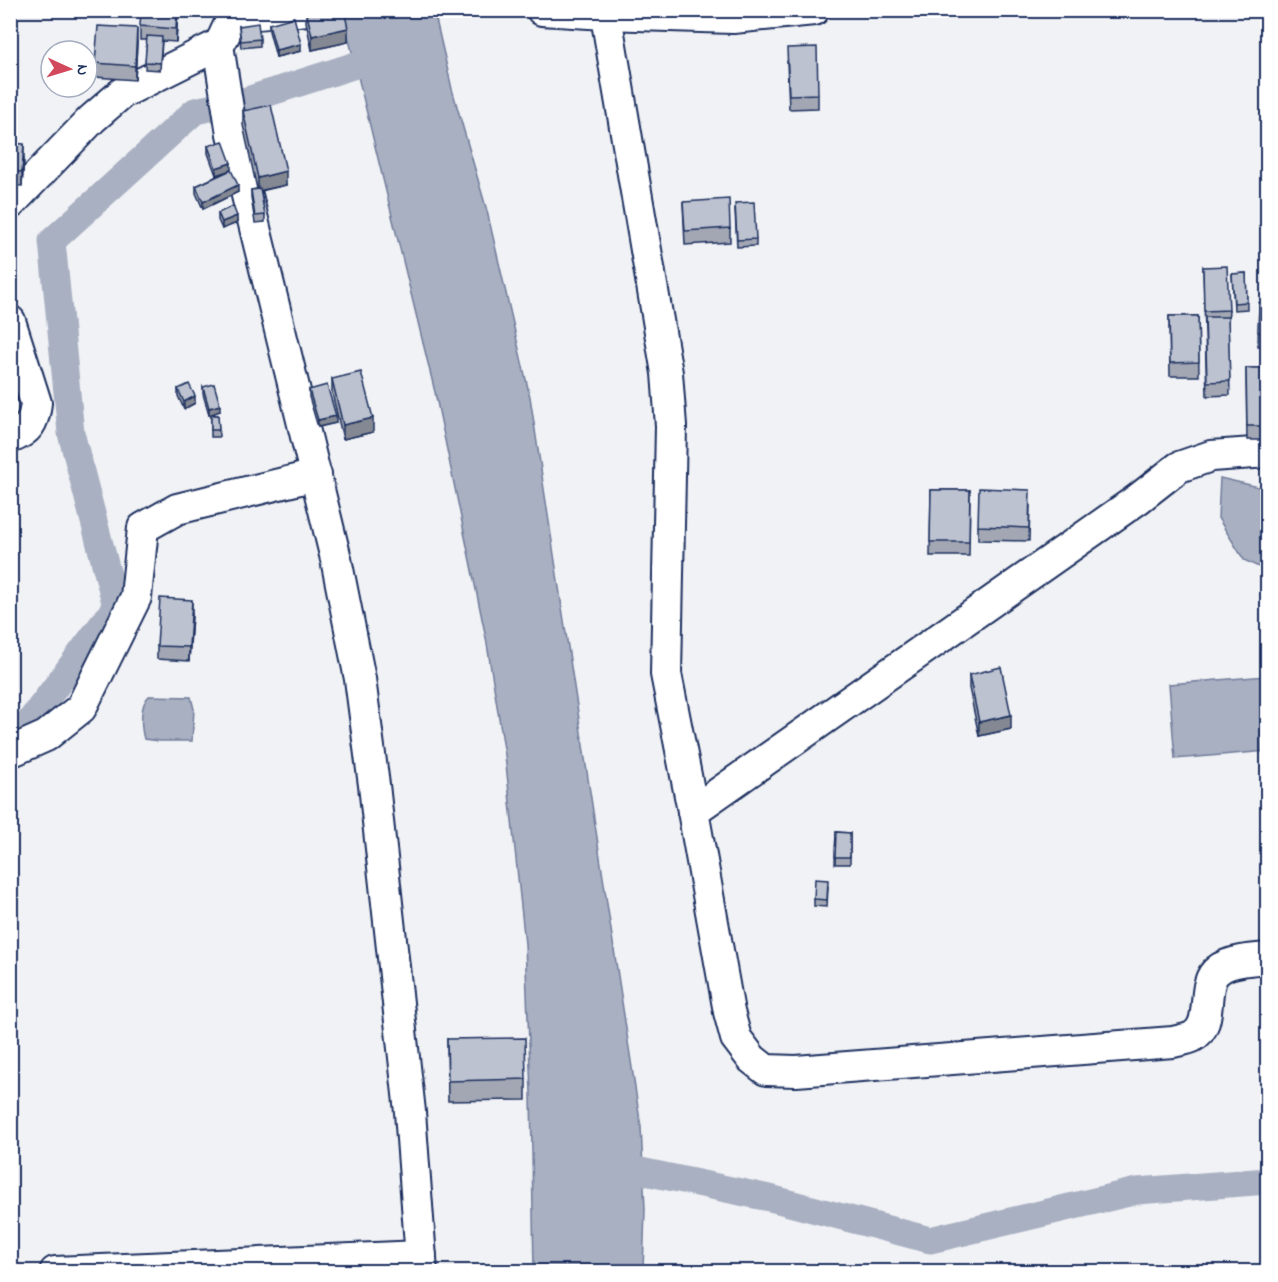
<svg xmlns="http://www.w3.org/2000/svg" width="1278" height="1282" font-family="'Indie Flower',sans-serif">
	<style>
		.water { fill: #a8b0c2; stroke: #707c9a; stroke-width: 1.5 }
		.lines { fill: none; stroke-linecap: round; stroke-linejoin: round }
		.canal { stroke: #a8b0c2; stroke-width: 27 }
		.minor-casing { stroke: #1b2f5e; stroke-width: 34 }
		.minor { stroke: #fff; stroke-width: 30 }
		.wall { fill: #a2a7b3; stroke: #1b2f5e; stroke-width: 1.5 }
		.shaded-wall { fill: #848892; stroke: #1b2f5e; stroke-width: 1.5 }
		.building { fill: #bcc2d0; stroke: #1b2f5e; stroke-width: 1.5 }
	</style>
	<rect width="100%" height="100%" fill="#f1f2f5"/>
	<filter id="ink" filterUnits="userSpaceOnUse"><feTurbulence type="fractalNoise" baseFrequency=".0167" numOctaves="2"/><feDisplacementMap in="SourceGraphic" scale="12" xChannelSelector="R" yChannelSelector="G"/><feConvolveMatrix kernelMatrix="1 2 1 2 8 2 1 2 1" color-interpolation-filters="sRGB"/></filter>
	<g filter="url(#ink)">
		<g class="water">
			<polygon points="342,11 434,11 452,89 487,211 530,397 641,1127 645,1209 643,1271 534,1271 531,1093 525,944 505,755 486,638 435,392"/>
			<polygon points="1220,478 1263,488 1267,486 1267,571 1244,560 1218,518"/>
			<polygon points="1266,676 1267,751 1175,759 1169,684"/>
			<path d="M149,696L191,697L194,709L192,741H160L144,739C141,728 139,705 149,696Z"/>
		</g>
		<g class="lines">
			<g class="canal">
				<polyline points="10,730 24,729 116,606 71,433 52,241 195,111 247,100 390,54"/>
				<polyline points="607,1164 774,1199 930,1240 1137,1191 1268,1181"/>
			</g>
			<g class="minor-casing">
				<g id="minor">
					<polyline points="542,10 605,14 733,18 814,10"/>
					<path d="M605,10L667,373L671,426L666,674L693,811L729,1012L736,1038L752,1059L766,1070L796,1071L1173,1042C1179,1040 1186,1040 1192,1037C1216,1025 1199,984 1218,970C1228,961 1254,959 1268,958"/>
					<polyline points="218,45 232,134 336,559 360,679 374,785 410,1112 422,1272"/>
					<path d="M10,204L92,119L122,93L218,45C225,38 227,25 232,21C245,11 290,13 308,10"/>
					<path d="M10,321L36,403C34,422 29,431 10,438"/>
					<polyline points="10,752 46,736 81,708 136,597 143,528 177,509 316,475"/>
					<polyline points="693,811 1138,499 1179,467 1211,456 1268,452"/>
					<polyline points="55,1272 421,1256"/>
				</g>
			</g>
			<use href="#minor" class="minor"/>
		</g>
		<g class="wall">
			<polygon points="178,10 176,42 162,41 160,70 145,69 147,40 140,40 140,26"/>
			<polygon points="217,10 239,10 239,15 217,14"/>
			<polygon points="306,10 344,10 348,42 312,50 306,22"/>
			<polygon points="269,24 301,51 276,57 269,31"/>
			<polygon points="239,26 260,39 260,46 241,48"/>
			<polygon points="137,42 135,80 95,77 95,63"/>
			<polygon points="787,62 818,94 818,108 789,109"/>
			<polygon points="243,111 286,185 261,191 265,215 265,222 255,223 251,197 251,190 257,189 243,125"/>
			<polygon points="10,143 24,158 22,186 10,185"/>
			<polygon points="208,146 231,170 238,192 203,209 196,193 196,186 230,170 216,175 208,153"/>
			<polygon points="683,202 730,228 730,242 685,245"/>
			<polygon points="735,210 756,239 756,246 737,247"/>
			<polygon points="218,213 237,223 222,229 218,220"/>
			<polygon points="1203,267 1229,310 1228,324 1230,395 1207,396"/>
			<polygon points="1246,273 1247,309 1234,310 1232,274"/>
			<polygon points="1259,303 1268,303 1268,346 1258,346"/>
			<polygon points="1169,316 1198,316 1199,376 1170,376"/>
			<polygon points="1246,368 1265,368 1267,440 1247,440"/>
			<polygon points="332,379 373,432 343,439 332,393"/>
			<polygon points="203,387 220,411 209,415 203,394"/>
			<polygon points="178,389 195,403 184,409 178,396"/>
			<polygon points="309,390 336,423 318,427 309,397"/>
			<polygon points="211,415 218,415 219,437 211,437"/>
			<polygon points="931,490 970,490 969,556 930,556"/>
			<polygon points="1030,504 1029,541 978,540 978,526"/>
			<polygon points="192,614 189,661 157,659 157,646"/>
			<polygon points="969,675 1011,729 979,736 969,688"/>
			<polygon points="836,832 850,833 850,864 835,864"/>
			<polygon points="828,887 827,907 814,906 814,899"/>
			<polygon points="447,1039 526,1079 526,1100 448,1101"/>
		</g>
		<g class="shaded-wall">
			<polygon points="177,10 178,13 176,42 176,29"/>
			<polygon points="137,28 137,42 135,80 135,66"/>
			<polygon points="348,28 348,42 312,50 312,36"/>
			<polygon points="301,44 301,51 276,57 276,50"/>
			<polygon points="24,144 24,158 22,186 22,172"/>
			<polygon points="231,163 231,170 216,175 216,168"/>
			<polygon points="286,171 286,185 258,191 258,178"/>
			<polygon points="238,185 238,192 203,209 203,202"/>
			<polygon points="237,216 237,223 222,229 222,222"/>
			<polygon points="195,396 195,403 184,409 184,402"/>
			<polygon points="220,405 220,411 209,415 209,408"/>
			<polygon points="336,416 336,423 318,427 318,420"/>
			<polygon points="373,418 373,432 343,439 343,425"/>
			<polygon points="192,600 192,614 189,661 189,647"/>
			<polygon points="1011,715 1011,729 979,736 979,722"/>
		</g>
		<g class="building">
			<polygon points="141,10 177,10 176,29 140,26"/>
			<polygon points="306,10 344,10 348,28 312,36"/>
			<polygon points="294,17 301,44 276,50 269,24"/>
			<polygon points="258,23 260,39 241,41 239,26"/>
			<polygon points="98,26 137,28 135,66 95,63"/>
			<polygon points="147,36 162,37 160,63 145,62"/>
			<polygon points="817,47 818,94 789,95 787,48"/>
			<polygon points="271,105 286,171 258,178 243,111"/>
			<polygon points="223,141 231,163 216,168 208,146"/>
			<polygon points="10,143 24,144 22,172 10,171"/>
			<polygon points="231,170 238,185 203,202 196,186"/>
			<polygon points="260,189 265,215 255,216 251,190"/>
			<polygon points="729,199 730,228 685,231 683,202"/>
			<polygon points="754,202 756,239 737,240 735,203"/>
			<polygon points="233,206 237,216 222,222 218,213"/>
			<polygon points="1227,266 1229,310 1204,311 1203,267"/>
			<polygon points="1246,273 1247,302 1234,303 1232,274"/>
			<polygon points="1259,303 1268,303 1268,332 1258,332"/>
			<polygon points="1169,316 1198,316 1199,362 1170,363"/>
			<polygon points="1205,317 1228,317 1230,381 1207,382"/>
			<polygon points="1246,368 1265,368 1267,426 1247,426"/>
			<polygon points="361,372 373,418 343,425 332,379"/>
			<polygon points="189,384 195,396 184,402 178,389"/>
			<polygon points="214,384 220,405 209,408 203,387"/>
			<polygon points="327,385 336,416 318,420 309,390"/>
			<polygon points="211,415 218,415 219,430 211,430"/>
			<polygon points="979,488 1030,490 1029,528 978,526"/>
			<polygon points="931,490 970,490 969,542 930,542"/>
			<polygon points="160,598 192,600 189,647 157,646"/>
			<polygon points="1001,667 1011,715 979,722 969,675"/>
			<polygon points="836,832 850,833 850,857 835,857"/>
			<polygon points="815,879 828,880 827,900 814,899"/>
			<polygon points="525,1038 526,1079 448,1081 447,1039"/>
		</g>
	</g>
	<rect width="1278" height="1282" fill="none" stroke="#fff" stroke-width="36"/>
	<rect x="18" y="18" width="1242" height="1246" fill="none" stroke="#1b2f5e" stroke-width="2" filter="url(#ink)"/>
	<g transform="translate(69 69) rotate(94)"><circle r="28" fill="#ffffff" stroke="#a4acbf" stroke-width="1.5"/>
	<path d="M0-4.5L10 22L0 15L-10 22Z" fill="#d1495b"/>
	<text y="-9" font-size="16" font-weight="bold" text-anchor="middle" fill="#1b2f5e">N</text>
	</g>
</svg>
